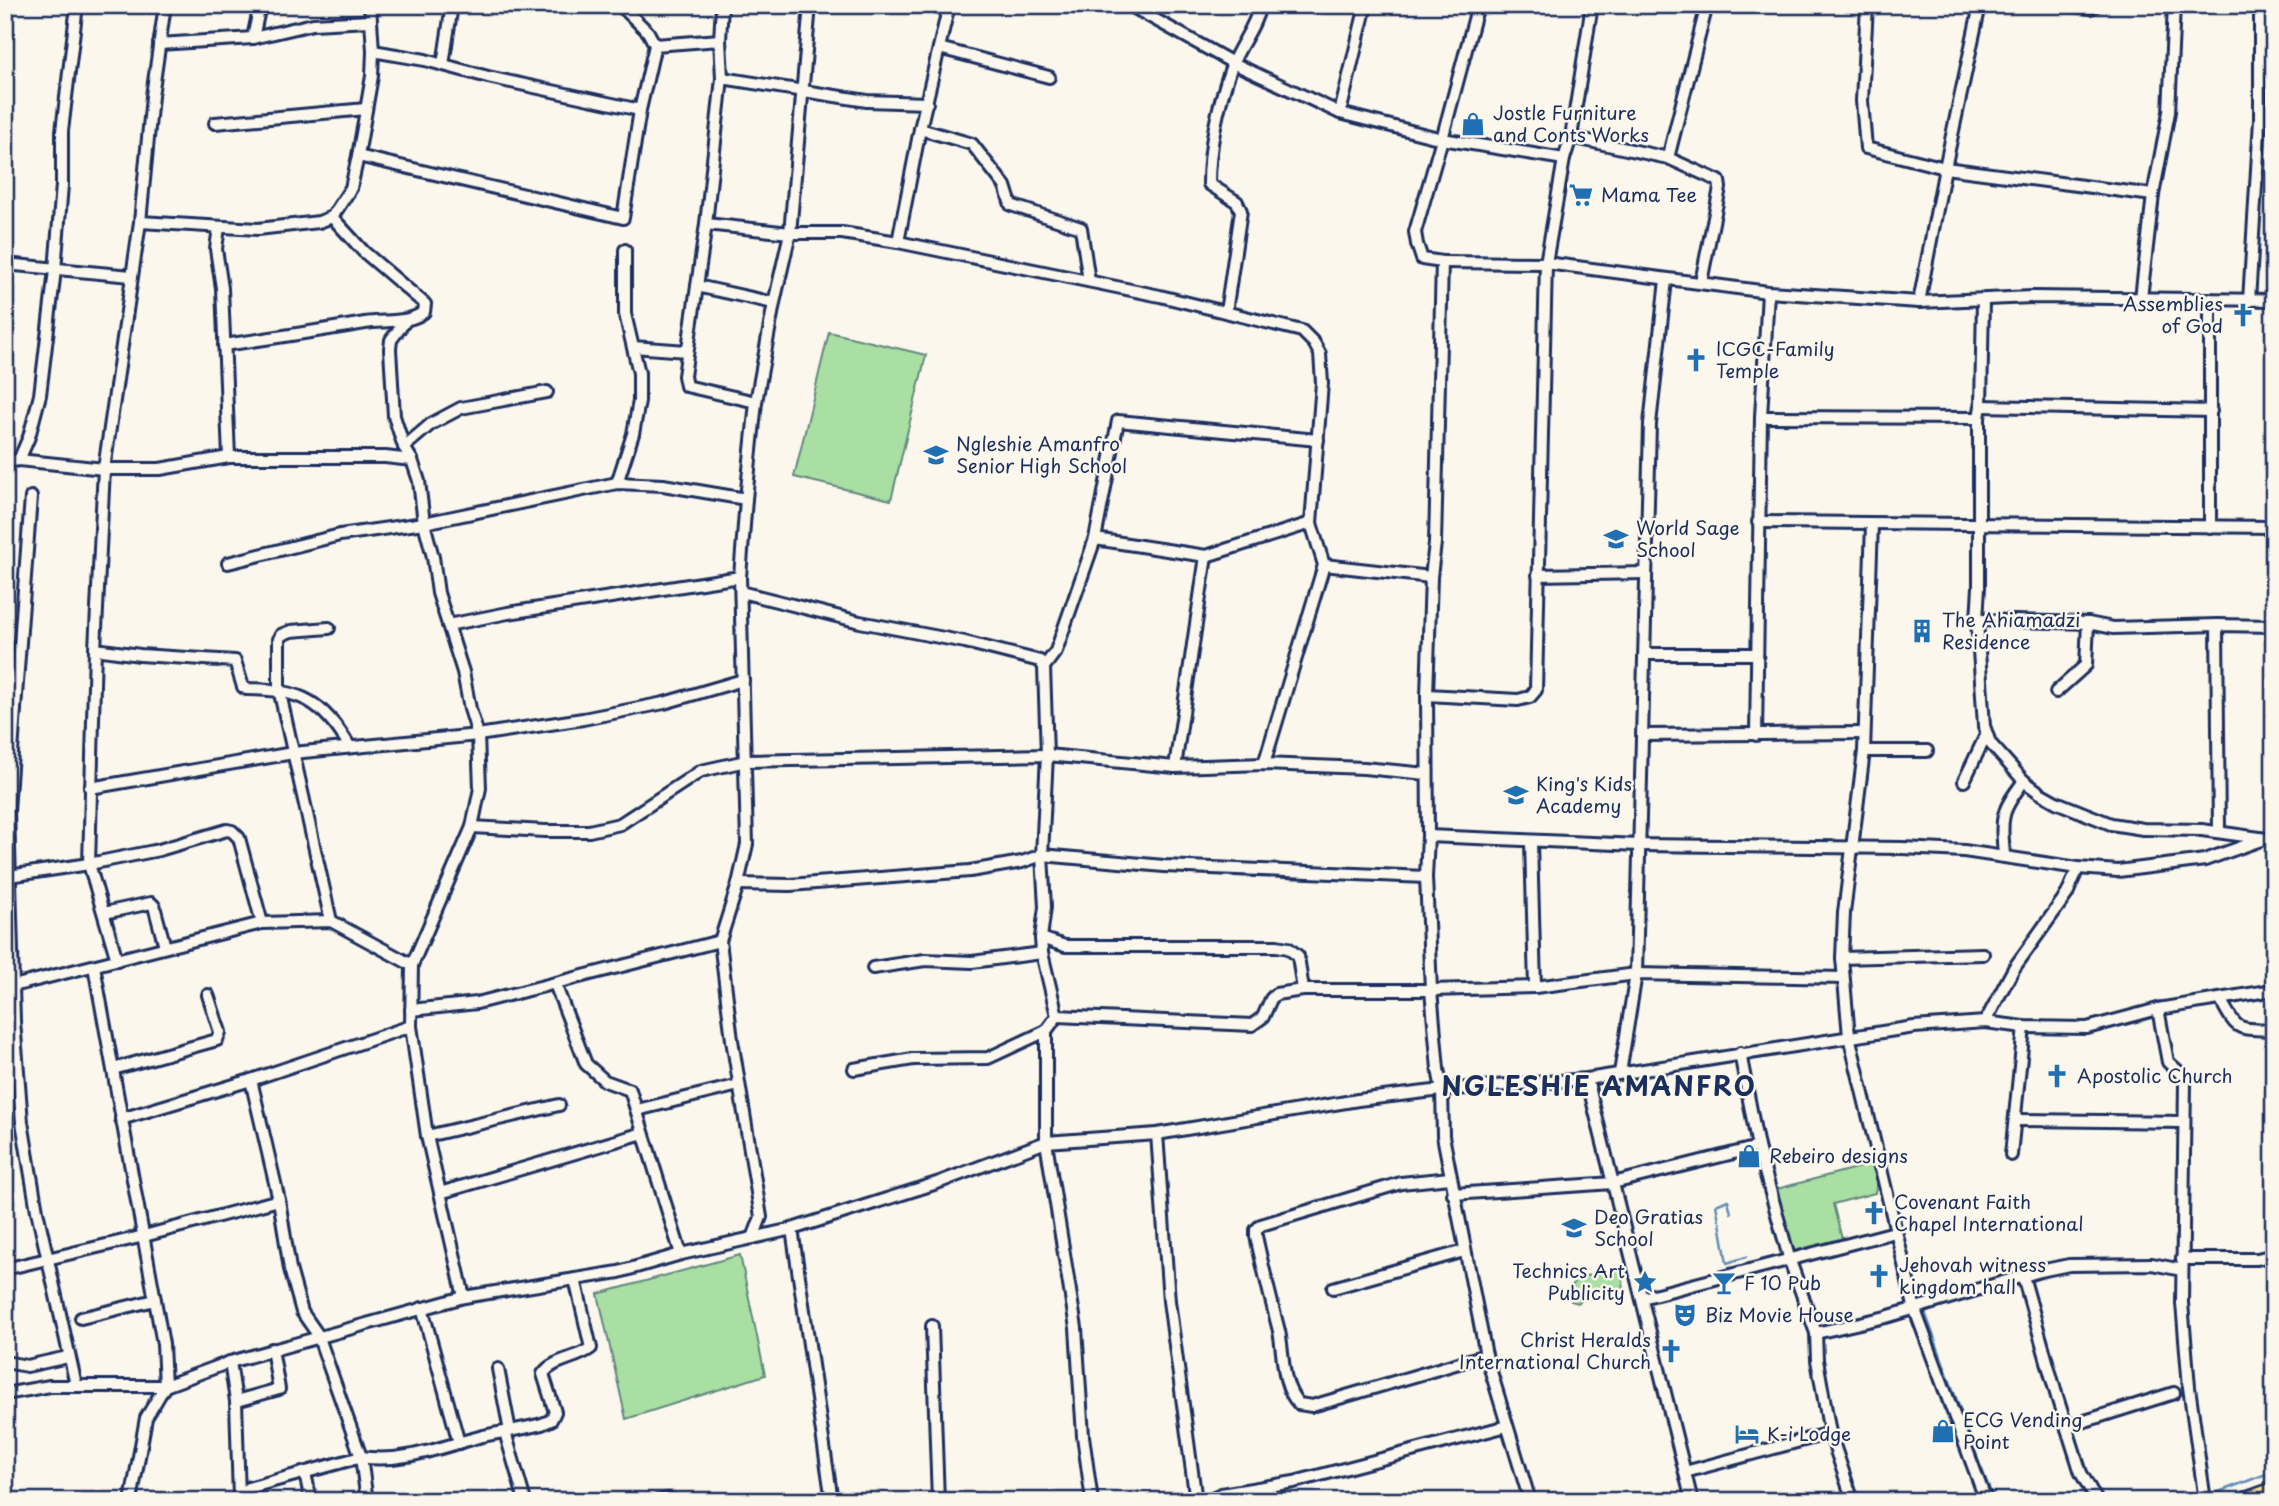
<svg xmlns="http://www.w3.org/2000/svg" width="2279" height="1506" font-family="'Playpen Sans',sans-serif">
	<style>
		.green { fill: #a9dfa2; stroke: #628780; stroke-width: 2 }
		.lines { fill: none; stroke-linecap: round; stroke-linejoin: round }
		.stream { stroke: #628eb7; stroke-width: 2.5 }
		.minor-casing { stroke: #1b2f5e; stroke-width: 16 }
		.highway-casing { stroke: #1b2f5e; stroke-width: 21 }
		.minor { stroke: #fbf7ec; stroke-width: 10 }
		.highway { stroke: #fbdf96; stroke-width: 16 }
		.labels { text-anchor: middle; stroke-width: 5; stroke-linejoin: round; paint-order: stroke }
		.poi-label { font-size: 19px; fill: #1b2f5e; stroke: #fbf7ec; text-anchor: start }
		.district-label { font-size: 26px; font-weight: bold; letter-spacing: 2px; fill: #1b2f5e; stroke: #fbf7ec }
	</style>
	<rect width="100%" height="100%" fill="#fbf7ec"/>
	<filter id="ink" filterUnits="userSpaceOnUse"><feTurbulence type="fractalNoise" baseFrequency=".0143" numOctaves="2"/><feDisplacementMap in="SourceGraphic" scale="14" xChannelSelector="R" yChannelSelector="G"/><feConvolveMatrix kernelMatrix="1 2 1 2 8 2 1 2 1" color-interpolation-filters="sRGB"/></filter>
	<g filter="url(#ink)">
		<g class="green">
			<polygon points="829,332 926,355 891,500 794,477"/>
			<polygon points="1871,1164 1877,1181 1875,1193 1833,1204 1842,1239 1794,1253 1777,1189"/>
			<polygon points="740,1255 765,1375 626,1419 598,1294"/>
			<polygon points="1622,1269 1624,1293 1582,1300 1578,1303 1571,1301 1570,1295 1575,1278"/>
		</g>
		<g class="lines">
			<g class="stream">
				<polyline points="1719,1220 1716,1205 1728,1200 1731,1213"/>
				<polyline points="1720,1223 1727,1263 1746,1257"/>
				<polyline points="1925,1312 1977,1456"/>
				<polyline points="1916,1327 1944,1409"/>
				<polyline points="1948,1419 1968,1467"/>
				<polyline points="1981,1467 1994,1501"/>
				<polyline points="1835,1492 1847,1498"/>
				<polyline points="2208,1496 2274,1471"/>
				<polyline points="2192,1501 2202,1498"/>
			</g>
			<g class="minor-casing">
				<g id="minor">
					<polyline points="620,5 648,32 655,45"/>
					<polyline points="722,5 720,40 722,78 706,224 684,376 686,386 756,402"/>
					<polyline points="1129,5 1233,63 1340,113 1442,139 1415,232 1417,244 1422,259 1442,262 1435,543 1431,577 1427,695 1428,836 1426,877 1431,990 1438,1069 1442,1090 1443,1136 1486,1355 1530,1501"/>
					<polyline points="1478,5 1442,139 1564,159"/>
					<polyline points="1867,5 1862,101 1866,148 1945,168 2153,195"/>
					<polyline points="2066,5 2090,8 2096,5"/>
					<polyline points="253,38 260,5"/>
					<polyline points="159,44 253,38 313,24 369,21"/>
					<polyline points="939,48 1049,77"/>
					<polyline points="373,51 425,60 488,77 640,110"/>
					<polyline points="443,65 452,5"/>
					<polyline points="722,78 867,101 927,103"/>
					<polyline points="1340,113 1366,5"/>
					<polyline points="215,123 366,109"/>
					<polyline points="920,129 972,144 1005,186 1011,205 1081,228 1089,281"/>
					<polyline points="1571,137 1668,158 1719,181 1720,188 1701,282"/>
					<polyline points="358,156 623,218 640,110 655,45 720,40"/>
					<polyline points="1668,158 1707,5"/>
					<polyline points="140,222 258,229 319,222 332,217 351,188 358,156 372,76 373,51 370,5"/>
					<polyline points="706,224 790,233 842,233 898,242 1160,296 1302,331 1314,343 1320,354 1322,383 1311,523 1324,565 1264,764"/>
					<polyline points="219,227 216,249 222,288 229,457"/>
					<polyline points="898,242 920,129 949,5"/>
					<polyline points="1442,262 1546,263 1768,292 1919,302 2032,297 2274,300"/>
					<polyline points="5,264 131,276"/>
					<polyline points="697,286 774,303"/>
					<polyline points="2141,298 2153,195 2169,112 2174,5"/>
					<polyline points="2210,299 2210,527"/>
					<polyline points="1983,300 1981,406 1979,418 1979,587 1977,620 1984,726 1990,743 2024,781 2040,793 2056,802 2111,824 2143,829 2202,830 2274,840"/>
					<polyline points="2249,301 2260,120 2260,5"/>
					<polyline points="1919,302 1945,168 1980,5"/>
					<path d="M1226,312L1241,211L1237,202L1209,184C1209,145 1219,102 1232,65C1240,44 1255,28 1260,5"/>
					<polyline points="406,320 391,340 390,349 394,416 404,447 412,460 419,481 424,523 433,557 438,593 463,672 470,709 478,735 480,788 472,827 412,965 411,1026 427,1136 464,1297"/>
					<path d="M224,345C272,338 318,331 365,323C385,320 408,324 424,312L425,304L364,252L332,217"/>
					<polyline points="633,347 687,351"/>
					<polyline points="1981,406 2211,411"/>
					<polyline points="1761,417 1979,418"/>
					<polyline points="404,447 431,424 461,408 547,392"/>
					<polyline points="19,460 29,437 40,395 55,270 62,185 62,131 77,5"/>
					<polyline points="5,462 19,460 104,469 160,469 229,457 385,457 412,460"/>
					<polyline points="617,483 633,434 639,401 639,373 625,314 625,250"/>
					<polyline points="1758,522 2274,527"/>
					<polyline points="1872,524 1864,751 1844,913 1842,958 1849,1036 1915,1310 1986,1501"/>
					<polyline points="1095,539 1118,421 1318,440"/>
					<polyline points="1206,556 1311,523"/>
					<polyline points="228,563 340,535 424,523 617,483 663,485 746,499"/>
					<polyline points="1324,565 1431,577"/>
					<polyline points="1538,575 1645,573"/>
					<polyline points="741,592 860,622 965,642 1040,661 1044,667 1047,755 1042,855 1045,907 1041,938 1042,953 1057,1016 1046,1031 1046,1142 1076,1328 1083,1436 1092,1501"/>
					<polyline points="1977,620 2088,623 2113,628 2217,625 2274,626"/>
					<polyline points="448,625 508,613 740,577"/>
					<polyline points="2217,625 2219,832"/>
					<polyline points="329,628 291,631 281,635 279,639 279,689 331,921"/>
					<path d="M95,649L140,655L235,661L243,687L247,689C300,689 323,701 350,747"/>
					<polyline points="1646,654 1756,654"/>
					<polyline points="1044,667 1056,651 1095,539 1206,556 1175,767"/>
					<polyline points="2056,692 2086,665 2088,623"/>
					<polyline points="1427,695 1518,700 1530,697 1536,690 1546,263 1564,159 1571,137 1592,5"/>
					<polyline points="5,708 15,709 8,811 14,1021 22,1122 37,1211 76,1385"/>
					<polyline points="15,709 31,497"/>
					<polyline points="1643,735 1864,733"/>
					<polyline points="1756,735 1761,417 1768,292"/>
					<polyline points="1864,751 1927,751"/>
					<polyline points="1964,781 1986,735"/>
					<polyline points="90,788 293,753 478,735 583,719 664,703 743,680"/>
					<polyline points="472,827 545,831 589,831 620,824 701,771 746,761 1047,755 1175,767 1264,764 1364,768 1427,774"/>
					<polyline points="1428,836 1639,845 1902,848 1964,851 2078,868 2118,871 2205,860 2261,840"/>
					<polyline points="1531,842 1535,987"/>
					<path d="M2004,855C2001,817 2000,812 2024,781"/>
					<polyline points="9,876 89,864 159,850 227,830 232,831 239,838 262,923"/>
					<polyline points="738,884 790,885 970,871 1022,862 1042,855 1164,866 1426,877"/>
					<polyline points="104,913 151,903 154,906 165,947"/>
					<polyline points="1041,938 1065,946 1277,946 1288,948 1298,956 1303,990"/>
					<polyline points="1842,958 1983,954"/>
					<polyline points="117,960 89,864 95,649 104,469 140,222 152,96 165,5"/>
					<polyline points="94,966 163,1344 165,1386 146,1418 131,1501"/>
					<polyline points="873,968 925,960 972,962 1042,953"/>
					<polyline points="555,984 586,1064 605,1081 630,1090 681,1254"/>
					<polyline points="5,988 262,923 331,921 412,965"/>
					<path d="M2220,999C2239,1033 2235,1028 2274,1030"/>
					<polyline points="2158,1009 2168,1062 2180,1073 2185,1082 2182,1303 2189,1387 2205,1501"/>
					<polyline points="411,1010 477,1003 720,941"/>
					<polyline points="1057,1016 1252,1025 1263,1017 1271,999 1276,994 1303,990 1431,990 1535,987 1636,974 1843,978"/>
					<polyline points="1985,1022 2014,968 2067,894 2078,868"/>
					<polyline points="1740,1053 1758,1147 1790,1261 1816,1333 1817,1360 1830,1433 1853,1501"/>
					<polyline points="113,1069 217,1040 220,1032 208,995"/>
					<polyline points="854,1069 913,1059 988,1058 1046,1031"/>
					<polyline points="1620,1073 1636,974 1650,424 1666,280"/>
					<polyline points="1587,1079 1692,1501"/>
					<polyline points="251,1080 279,1200 290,1269 302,1312 318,1335 361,1457 367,1501"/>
					<polyline points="637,1110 739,1085"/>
					<polyline points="121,1119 251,1080 411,1026"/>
					<polyline points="2015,1120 2184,1122"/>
					<polyline points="1157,1134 1169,1301 1196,1501"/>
					<polyline points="427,1136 559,1105"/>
					<polyline points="2011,1155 2024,1027"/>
					<path d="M1450,1178L1401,1183L1261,1225L1256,1230V1236C1263,1268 1271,1300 1279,1331C1284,1354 1281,1386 1299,1404L1312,1406L1486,1355"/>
					<polyline points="440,1193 643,1133"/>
					<polyline points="1453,1194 1613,1183 1758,1147"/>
					<polyline points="792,1229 832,1501"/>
					<polyline points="753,1238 761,1217 732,1040 720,941 738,884 747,844 740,577 746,499 756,402 774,303 790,233 810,5"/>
					<polyline points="2182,1259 2257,1259 2274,1255"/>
					<polyline points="5,1269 144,1236 279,1200"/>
					<polyline points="2023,1276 2057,1397 2081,1473 2097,1501"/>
					<polyline points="1333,1288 1464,1251"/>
					<polyline points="1642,1298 1895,1232 1896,1230"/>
					<polyline points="422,1308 459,1443"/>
					<polyline points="81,1318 155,1300"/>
					<polyline points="932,1326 938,1501"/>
					<polyline points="1816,1333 1886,1317 2040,1271 2069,1265 2152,1264 2182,1270"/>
					<polyline points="5,1362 27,1366 68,1357"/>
					<polyline points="230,1362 236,1401 239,1498"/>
					<polyline points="498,1369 510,1431"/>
					<polyline points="5,1394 50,1386 165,1386 230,1362 464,1297 619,1272 681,1254 792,1229 937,1183 1046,1142 1157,1134 1358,1100 1442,1090 1587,1079 1914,1027 1985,1022 2024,1027 2087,1028 2158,1009 2274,990"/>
					<polyline points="236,1401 279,1389 272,1349"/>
					<polyline points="2066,1427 2174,1393"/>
					<polyline points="505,1432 525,1501"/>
					<polyline points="1685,1472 1830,1433"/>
					<polyline points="305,1473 311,1501"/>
					<path d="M239,1501L248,1488L361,1457C402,1464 443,1446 483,1436C503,1432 523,1429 542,1424L551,1420L555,1412L543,1374C553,1359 577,1359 591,1348L575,1279"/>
					<polyline points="657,1501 668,1499 675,1501"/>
					<polyline points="1205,1501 1221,1494 1294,1482 1507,1426"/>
				</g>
			</g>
			<g class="highway-casing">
				<polyline id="highway" points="2246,1501 2274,1491"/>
			</g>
			<use href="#minor" class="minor"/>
			<use href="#highway" class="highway"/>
		</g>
	</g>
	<defs>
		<g id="shop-bare" transform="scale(1.89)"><path d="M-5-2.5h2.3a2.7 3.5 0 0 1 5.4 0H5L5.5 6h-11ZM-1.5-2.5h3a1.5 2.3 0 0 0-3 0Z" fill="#1f6fb2" stroke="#fbf7ec" stroke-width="2.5" paint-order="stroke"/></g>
		<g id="supermarket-bare" transform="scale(1.89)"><path d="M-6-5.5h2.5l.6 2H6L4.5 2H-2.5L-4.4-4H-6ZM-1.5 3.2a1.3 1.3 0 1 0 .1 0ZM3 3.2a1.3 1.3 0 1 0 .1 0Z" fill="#1f6fb2" stroke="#fbf7ec" stroke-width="2.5" paint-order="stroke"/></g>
		<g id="church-bare" transform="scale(1.89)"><path d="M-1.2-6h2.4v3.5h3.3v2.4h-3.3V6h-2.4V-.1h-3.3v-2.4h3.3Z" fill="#1f6fb2" stroke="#fbf7ec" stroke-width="2.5" paint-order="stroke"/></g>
		<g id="school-bare" transform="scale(1.89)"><path d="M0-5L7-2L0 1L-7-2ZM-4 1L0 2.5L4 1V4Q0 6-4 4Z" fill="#1f6fb2" stroke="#fbf7ec" stroke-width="2.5" paint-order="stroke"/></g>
		<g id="building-bare" transform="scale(1.89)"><path d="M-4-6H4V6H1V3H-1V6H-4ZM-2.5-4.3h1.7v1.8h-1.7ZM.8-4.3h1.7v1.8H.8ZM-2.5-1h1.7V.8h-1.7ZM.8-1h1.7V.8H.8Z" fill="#1f6fb2" stroke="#fbf7ec" stroke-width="2.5" paint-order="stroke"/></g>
		<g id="sight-bare" transform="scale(1.89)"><path d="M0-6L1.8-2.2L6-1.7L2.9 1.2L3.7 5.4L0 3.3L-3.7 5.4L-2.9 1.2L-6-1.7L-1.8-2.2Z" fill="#1f6fb2" stroke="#fbf7ec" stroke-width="2.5" paint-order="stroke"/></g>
		<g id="bar-bare" transform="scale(1.89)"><path d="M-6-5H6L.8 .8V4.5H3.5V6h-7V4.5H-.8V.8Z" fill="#1f6fb2" stroke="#fbf7ec" stroke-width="2.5" paint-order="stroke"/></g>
		<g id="theatre-bare" transform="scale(1.89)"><path d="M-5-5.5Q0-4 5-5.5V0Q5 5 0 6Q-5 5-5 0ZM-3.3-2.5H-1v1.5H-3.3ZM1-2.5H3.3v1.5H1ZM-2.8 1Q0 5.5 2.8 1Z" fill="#1f6fb2" stroke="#fbf7ec" stroke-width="2.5" paint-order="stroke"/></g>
		<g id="hotel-bare" transform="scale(1.89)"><path d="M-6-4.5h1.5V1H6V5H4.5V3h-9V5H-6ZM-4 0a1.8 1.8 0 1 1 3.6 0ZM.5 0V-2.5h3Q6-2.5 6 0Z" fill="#1f6fb2" stroke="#fbf7ec" stroke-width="2.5" paint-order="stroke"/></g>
	</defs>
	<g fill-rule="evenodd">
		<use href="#shop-bare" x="1473" y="124"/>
		<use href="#supermarket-bare" x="1581" y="195"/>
		<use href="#church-bare" x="2243" y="315"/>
		<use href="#church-bare" x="1696" y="360"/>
		<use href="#school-bare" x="936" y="455"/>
		<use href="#school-bare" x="1616" y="539"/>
		<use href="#building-bare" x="1922" y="631"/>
		<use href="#school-bare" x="1516" y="795"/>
		<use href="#church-bare" x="2057" y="1076"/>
		<use href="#shop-bare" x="1749" y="1156"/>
		<use href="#church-bare" x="1874" y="1213"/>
		<use href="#school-bare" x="1574" y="1228"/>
		<use href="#church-bare" x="1879" y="1276"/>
		<use href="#sight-bare" x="1645" y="1282"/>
		<use href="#bar-bare" x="1724" y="1283"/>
		<use href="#theatre-bare" x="1685" y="1315"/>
		<use href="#church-bare" x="1671" y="1351"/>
		<use href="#shop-bare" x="1943" y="1431"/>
		<use href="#hotel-bare" x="1747" y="1434"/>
	</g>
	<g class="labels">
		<g class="poi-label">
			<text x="1493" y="120">Jostle Furniture<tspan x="1493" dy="22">and Conts Works</tspan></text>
			<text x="1601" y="202">Mama Tee</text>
			<text x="2223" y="311" text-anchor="end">Assemblies<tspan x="2223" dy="22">of God</tspan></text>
			<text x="1716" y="356">ICGC-Family<tspan x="1716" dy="22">Temple</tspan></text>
			<text x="956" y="451">Ngleshie Amanfro<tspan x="956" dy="22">Senior High School</tspan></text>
			<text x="1636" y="535">World Sage<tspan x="1636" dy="22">School</tspan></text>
			<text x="1942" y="627">The Ahiamadzi<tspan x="1942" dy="22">Residence</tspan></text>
			<text x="1536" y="791">King's Kids<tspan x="1536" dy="22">Academy</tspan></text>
			<text x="2077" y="1083">Apostolic Church</text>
			<text x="1769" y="1163">Rebeiro designs</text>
			<text x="1894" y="1209">Covenant Faith<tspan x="1894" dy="22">Chapel International</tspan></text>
			<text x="1594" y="1224">Deo Gratias<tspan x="1594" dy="22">School</tspan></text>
			<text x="1899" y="1272">Jehovah witness<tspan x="1899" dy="22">kingdom hall</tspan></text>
			<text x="1625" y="1278" text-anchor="end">Technics Art<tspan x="1625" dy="22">Publicity</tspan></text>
			<text x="1744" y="1290">F 10 Pub</text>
			<text x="1705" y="1322">Biz Movie House</text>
			<text x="1651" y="1347" text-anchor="end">Christ Heralds<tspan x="1651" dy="22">International Church</tspan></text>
			<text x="1963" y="1427">ECG Vending<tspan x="1963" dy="22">Point</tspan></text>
			<text x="1767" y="1441">K-i Lodge</text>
		</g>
		<g class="district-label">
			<text x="1599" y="1096">NGLESHIE AMANFRO</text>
		</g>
	</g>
	<rect width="2279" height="1506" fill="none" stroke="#fbf7ec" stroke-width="28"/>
	<rect x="14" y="14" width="2251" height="1478" fill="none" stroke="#1b2f5e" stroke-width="2.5" filter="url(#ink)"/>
</svg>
